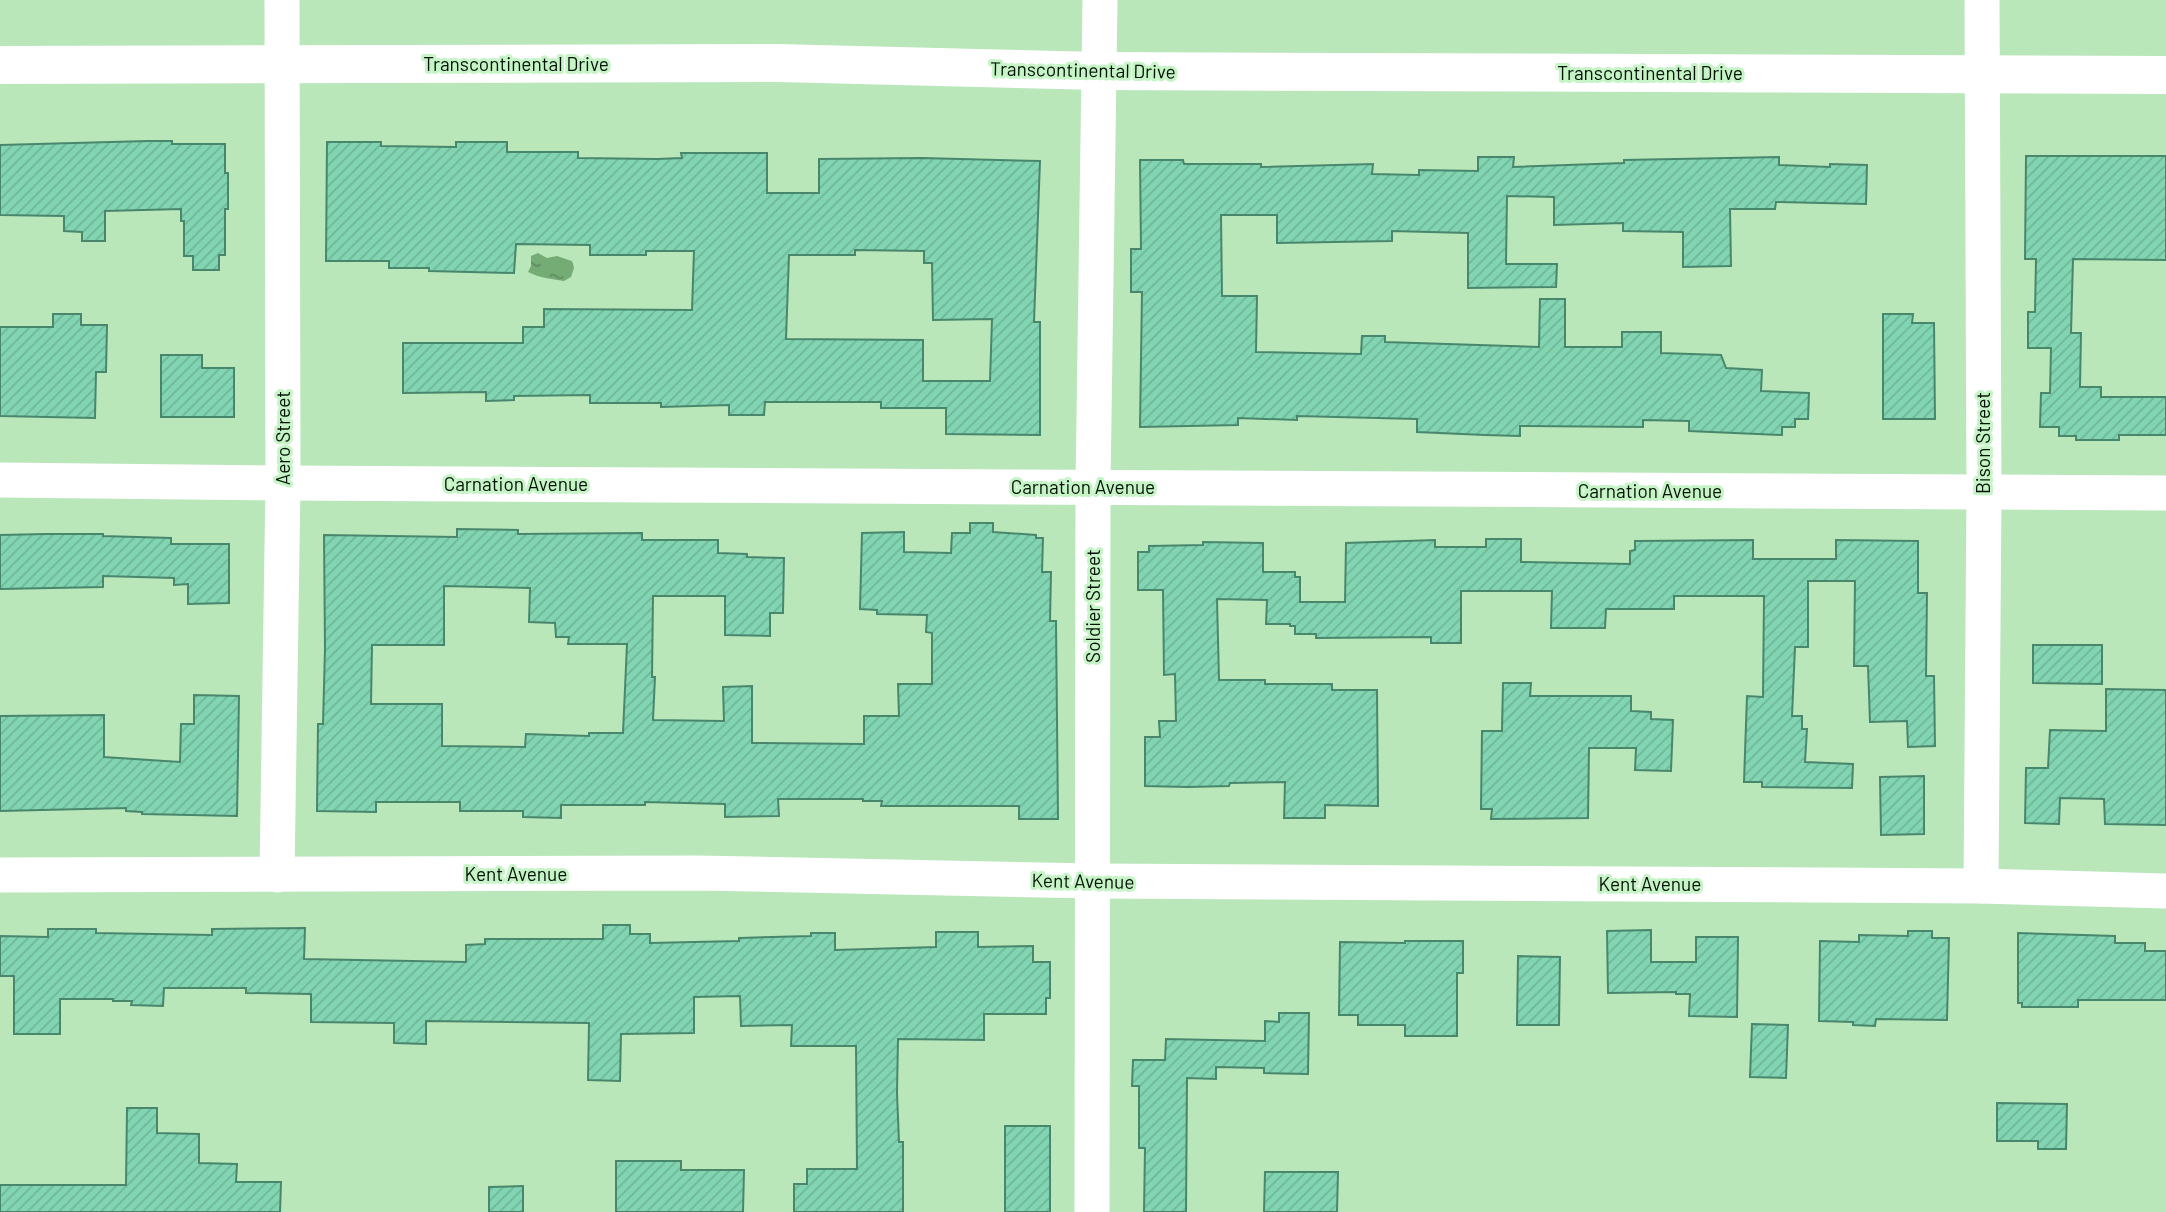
<svg xmlns="http://www.w3.org/2000/svg" width="2166" height="1212" font-family="Barlow,sans-serif">
	<style>
		.water { fill: url(#water-ripples) }
		.building { fill: url(#building-hatch); stroke: #49876d; stroke-width: 2; fill-rule: evenodd }
		.lines { fill: none; stroke-linecap: round; stroke-linejoin: round }
		.street { stroke: #fff; stroke-width: 35 }
		.secondary { stroke: #fff; stroke-width: 38 }
		.labels { text-anchor: middle; stroke-width: 6; stroke-linejoin: round; paint-order: stroke }
		.street-label { font-size: 19px; fill: #031204; stroke: #c6f4c7 }
	</style>
	<defs>
		<pattern id="water-ripples" width="26" height="14" patternUnits="userSpaceOnUse" patternTransform="scale(1.75)"><rect width="26" height="14" fill="#75ac76"/><path d="M2 4q2-2 4 0t4 0M15 11q2-2 4 0t4 0" fill="none" stroke="#5e8b5f"/></pattern>
		<pattern id="building-hatch" width="6" height="6" patternUnits="userSpaceOnUse" patternTransform="scale(1.75)"><rect width="6" height="6" fill="#82d5b2"/><path d="M-1 1l2-2M0 6l6-6M5 7l2-2" fill="none" stroke="#6fb697"/></pattern>
	</defs>
	<rect width="100%" height="100%" fill="#b9e7ba"/>
	<path class="water" d="M538,253L547,258L557,256L572,261L574,268L571,277L564,281C551,279 540,278 528,272L531,266V256Z"/>
	<g class="building">
		<polygon points="148,141 172,141 172,144 225,144 225,173 228,173 228,209 225,209 225,255 219,255 219,270 193,270 193,256 184,256 184,221 181,221 181,209 105,211 105,241 82,241 82,232 64,231 64,216 0,215 0,145"/>
		<path d="M327,142H381V146L456,147V142H507V152H578V158L657,159L682,158L681,153H767V193H819V159L922,158L1040,161L1034,322H1040V435L946,434V408H881V402H765L764,415H729V405L661,407V403H590V395L514,396V400L486,401V392L403,393V343H523V327H544V309L692,310L694,251H646V255H590V245L516,244L514,273L429,271V268H389V261H326ZM855,250L924,251V263H932L933,320L992,319L990,381H923V340L786,339L789,255H855Z"/>
		<polygon points="2026,156 2166,156 2166,260 2073,259 2071,333 2081,333 2080,387 2101,387 2101,397 2166,397 2166,435 2119,435 2119,440 2076,440 2076,436 2059,436 2059,427 2040,427 2041,393 2050,393 2051,348 2028,348 2028,312 2035,312 2036,259 2025,259"/>
		<polygon points="1478,157 1514,157 1513,167 1624,163 1624,160 1779,157 1779,165 1830,167 1830,164 1867,165 1866,204 1776,202 1775,209 1730,209 1731,266 1683,267 1683,232 1623,231 1623,223 1554,225 1554,197 1507,196 1506,264 1557,264 1556,287 1468,288 1468,233 1392,231 1392,241 1277,243 1277,215 1221,215 1222,296 1257,296 1256,352 1361,354 1362,336 1385,336 1385,342 1539,347 1540,299 1565,299 1565,347 1622,347 1622,332 1661,332 1661,353 1721,355 1726,368 1762,370 1761,391 1809,393 1808,419 1795,419 1795,427 1782,427 1782,435 1689,431 1689,421 1643,420 1643,427 1520,426 1520,436 1485,435 1417,432 1417,419 1297,416 1297,420 1238,418 1238,425 1140,427 1142,292 1131,292 1131,249 1141,249 1140,160 1183,160 1184,164 1261,164 1261,167 1373,164 1372,174 1419,175 1419,170 1478,171"/>
		<polygon points="53,314 81,314 81,325 107,325 106,372 96,372 95,418 0,416 0,327 53,327"/>
		<polygon points="1883,314 1913,314 1912,323 1934,323 1935,419 1883,419"/>
		<polygon points="161,355 202,355 202,368 234,368 234,417 161,417"/>
		<path d="M970,523H993V532L1036,535V538H1043L1042,572H1051L1050,621H1056L1058,819H1019V806H881L882,801H863V799H778L779,816L725,817V804L645,802V805H561V818L523,817V811H460V802H376V812L317,811L318,724H323L325,648L324,535L457,537V529L518,530V534L642,533V540H718V553L747,554V557L784,558L783,613H770V636L725,635V596H653L652,677H655L653,720L724,721L723,687L752,686V743L864,744V716H899L898,684H932V633L926,632L927,615L877,614V610L860,609L862,533L904,532V552L951,553L952,533H970ZM444,586L530,588L529,622L555,623L556,637H569L568,644H627L623,733H589V736L526,734L525,747L442,746V704H371L372,645H444Z"/>
		<polygon points="46,534 103,534 103,536 171,538 171,544 229,544 229,603 188,604 188,584 174,585 174,578 103,576 103,587 0,589 0,535"/>
		<polygon points="1486,539 1521,539 1521,562 1630,564 1630,551 1635,550 1635,541 1753,540 1753,559 1836,559 1836,540 1918,541 1918,593 1927,593 1926,676 1934,676 1935,746 1908,747 1907,721 1870,722 1868,666 1854,666 1855,581 1808,581 1808,647 1795,647 1792,716 1802,716 1802,729 1807,729 1805,762 1853,764 1852,788 1762,787 1762,782 1744,782 1747,696 1763,697 1764,596 1674,596 1674,609 1606,609 1605,628 1551,628 1552,591 1461,591 1461,643 1431,643 1431,637 1316,638 1316,634 1295,634 1295,626 1290,626 1290,624 1266,624 1267,600 1217,599 1219,680 1265,680 1265,684 1332,684 1332,690 1377,690 1378,806 1325,805 1325,818 1284,818 1285,782 1230,783 1229,786 1188,787 1145,786 1145,737 1160,737 1159,721 1176,721 1175,674 1164,675 1163,590 1138,590 1138,552 1149,552 1149,546 1203,545 1203,542 1263,543 1263,572 1295,572 1295,577 1300,577 1300,602 1345,602 1346,543 1435,540 1435,547 1486,547"/>
		<polygon points="2033,645 2102,645 2102,684 2033,683"/>
		<polygon points="1503,683 1531,683 1530,696 1631,696 1631,711 1651,712 1651,719 1673,720 1671,771 1635,770 1636,748 1589,748 1588,818 1491,819 1492,809 1481,809 1482,731 1502,731"/>
		<polygon points="2106,689 2166,690 2166,825 2105,824 2104,799 2060,798 2059,824 2025,823 2026,768 2048,768 2050,730 2106,731"/>
		<polygon points="194,695 239,696 237,816 142,814 142,812 126,811 126,808 0,811 0,716 104,715 104,757 180,762 181,724 194,724"/>
		<polygon points="1924,776 1924,834 1881,835 1880,777"/>
		<polygon points="603,925 630,925 630,934 650,934 650,943 739,941 739,938 811,936 811,933 835,933 835,950 936,947 936,932 978,932 978,947 1033,946 1033,962 1050,962 1050,998 1046,998 1046,1014 984,1014 984,1040 898,1039 897,1093 899,1142 903,1142 903,1212 794,1212 794,1184 807,1184 807,1169 857,1169 856,1046 791,1046 792,1025 741,1026 740,996 694,997 694,1033 621,1034 620,1081 588,1080 589,1023 426,1021 426,1044 394,1043 394,1023 311,1022 311,994 246,993 246,988 164,988 163,1006 131,1005 132,1001 113,1001 113,999 60,999 60,1034 14,1034 14,976 0,976 0,936 48,937 48,929 96,929 96,933 212,935 212,929 305,928 304,959 466,962 466,945 485,944 485,939 603,939"/>
		<polygon points="1651,930 1651,962 1696,962 1696,937 1738,937 1737,1017 1689,1016 1690,994 1676,994 1676,992 1608,993 1607,931"/>
		<polygon points="1908,931 1932,931 1932,938 1949,938 1947,1020 1876,1019 1875,1026 1853,1025 1853,1022 1819,1021 1820,941 1859,942 1859,935 1908,936"/>
		<polygon points="2018,933 2115,936 2115,943 2145,943 2145,951 2166,951 2166,1000 2078,1000 2078,1007 2022,1007 2022,1003 2018,1003"/>
		<polygon points="1405,941 1463,941 1463,973 1457,973 1457,1036 1405,1036 1405,1025 1358,1025 1358,1015 1339,1015 1340,942 1405,943"/>
		<polygon points="1518,956 1560,957 1559,1025 1517,1025"/>
		<polygon points="1279,1013 1309,1013 1308,1074 1264,1073 1264,1068 1216,1067 1216,1079 1187,1078 1186,1212 1144,1212 1145,1148 1139,1148 1139,1086 1132,1086 1133,1060 1165,1060 1166,1039 1265,1041 1265,1021 1279,1022"/>
		<polygon points="1752,1024 1788,1025 1786,1078 1750,1077"/>
		<polygon points="1997,1103 2067,1104 2066,1149 2038,1149 2038,1141 1997,1141"/>
		<polygon points="127,1108 157,1108 157,1133 199,1134 199,1163 237,1164 236,1182 281,1182 280,1212 0,1212 0,1185 126,1185"/>
		<rect x="1005" y="1126" width="45" height="86"/>
		<polygon points="616,1161 681,1161 681,1170 744,1170 743,1212 616,1212"/>
		<polygon points="1265,1172 1338,1172 1337,1212 1264,1212"/>
		<polygon points="523,1186 523,1212 489,1212 489,1187"/>
	</g>
	<g class="lines">
		<g class="street">
			<polyline points="0,480 283,483 2166,493"/>
			<polyline points="0,875 697,873 1093,881 1981,886 2166,891"/>
			<polyline points="277,875 283,483 282,0"/>
			<polyline points="1981,886 1984,493 1982,0"/>
			<polyline points="1092,1212 1093,487 1100,0"/>
		</g>
		<polyline class="secondary" points="0,65 778,63 1100,71 2166,75"/>
	</g>
	<g class="labels">
		<g class="street-label">
			<text x="516" y="71">Transcontinental Drive</text>
			<text transform="translate(1083 70) rotate(1)" y="7">Transcontinental Drive</text>
			<text x="1650" y="80">Transcontinental Drive</text>
			<text transform="translate(283 438) rotate(-90)" y="7">Aero Street</text>
			<text transform="translate(1983 443) rotate(-90)" y="7">Bison Street</text>
			<text x="516" y="491">Carnation Avenue</text>
			<text x="1083" y="494">Carnation Avenue</text>
			<text x="1650" y="498">Carnation Avenue</text>
			<text transform="translate(1093 606) rotate(-90)" y="7">Soldier Street</text>
			<text x="516" y="881">Kent Avenue</text>
			<text transform="translate(1083 881) rotate(1)" y="7">Kent Avenue</text>
			<text x="1650" y="891">Kent Avenue</text>
		</g>
	</g>
</svg>
